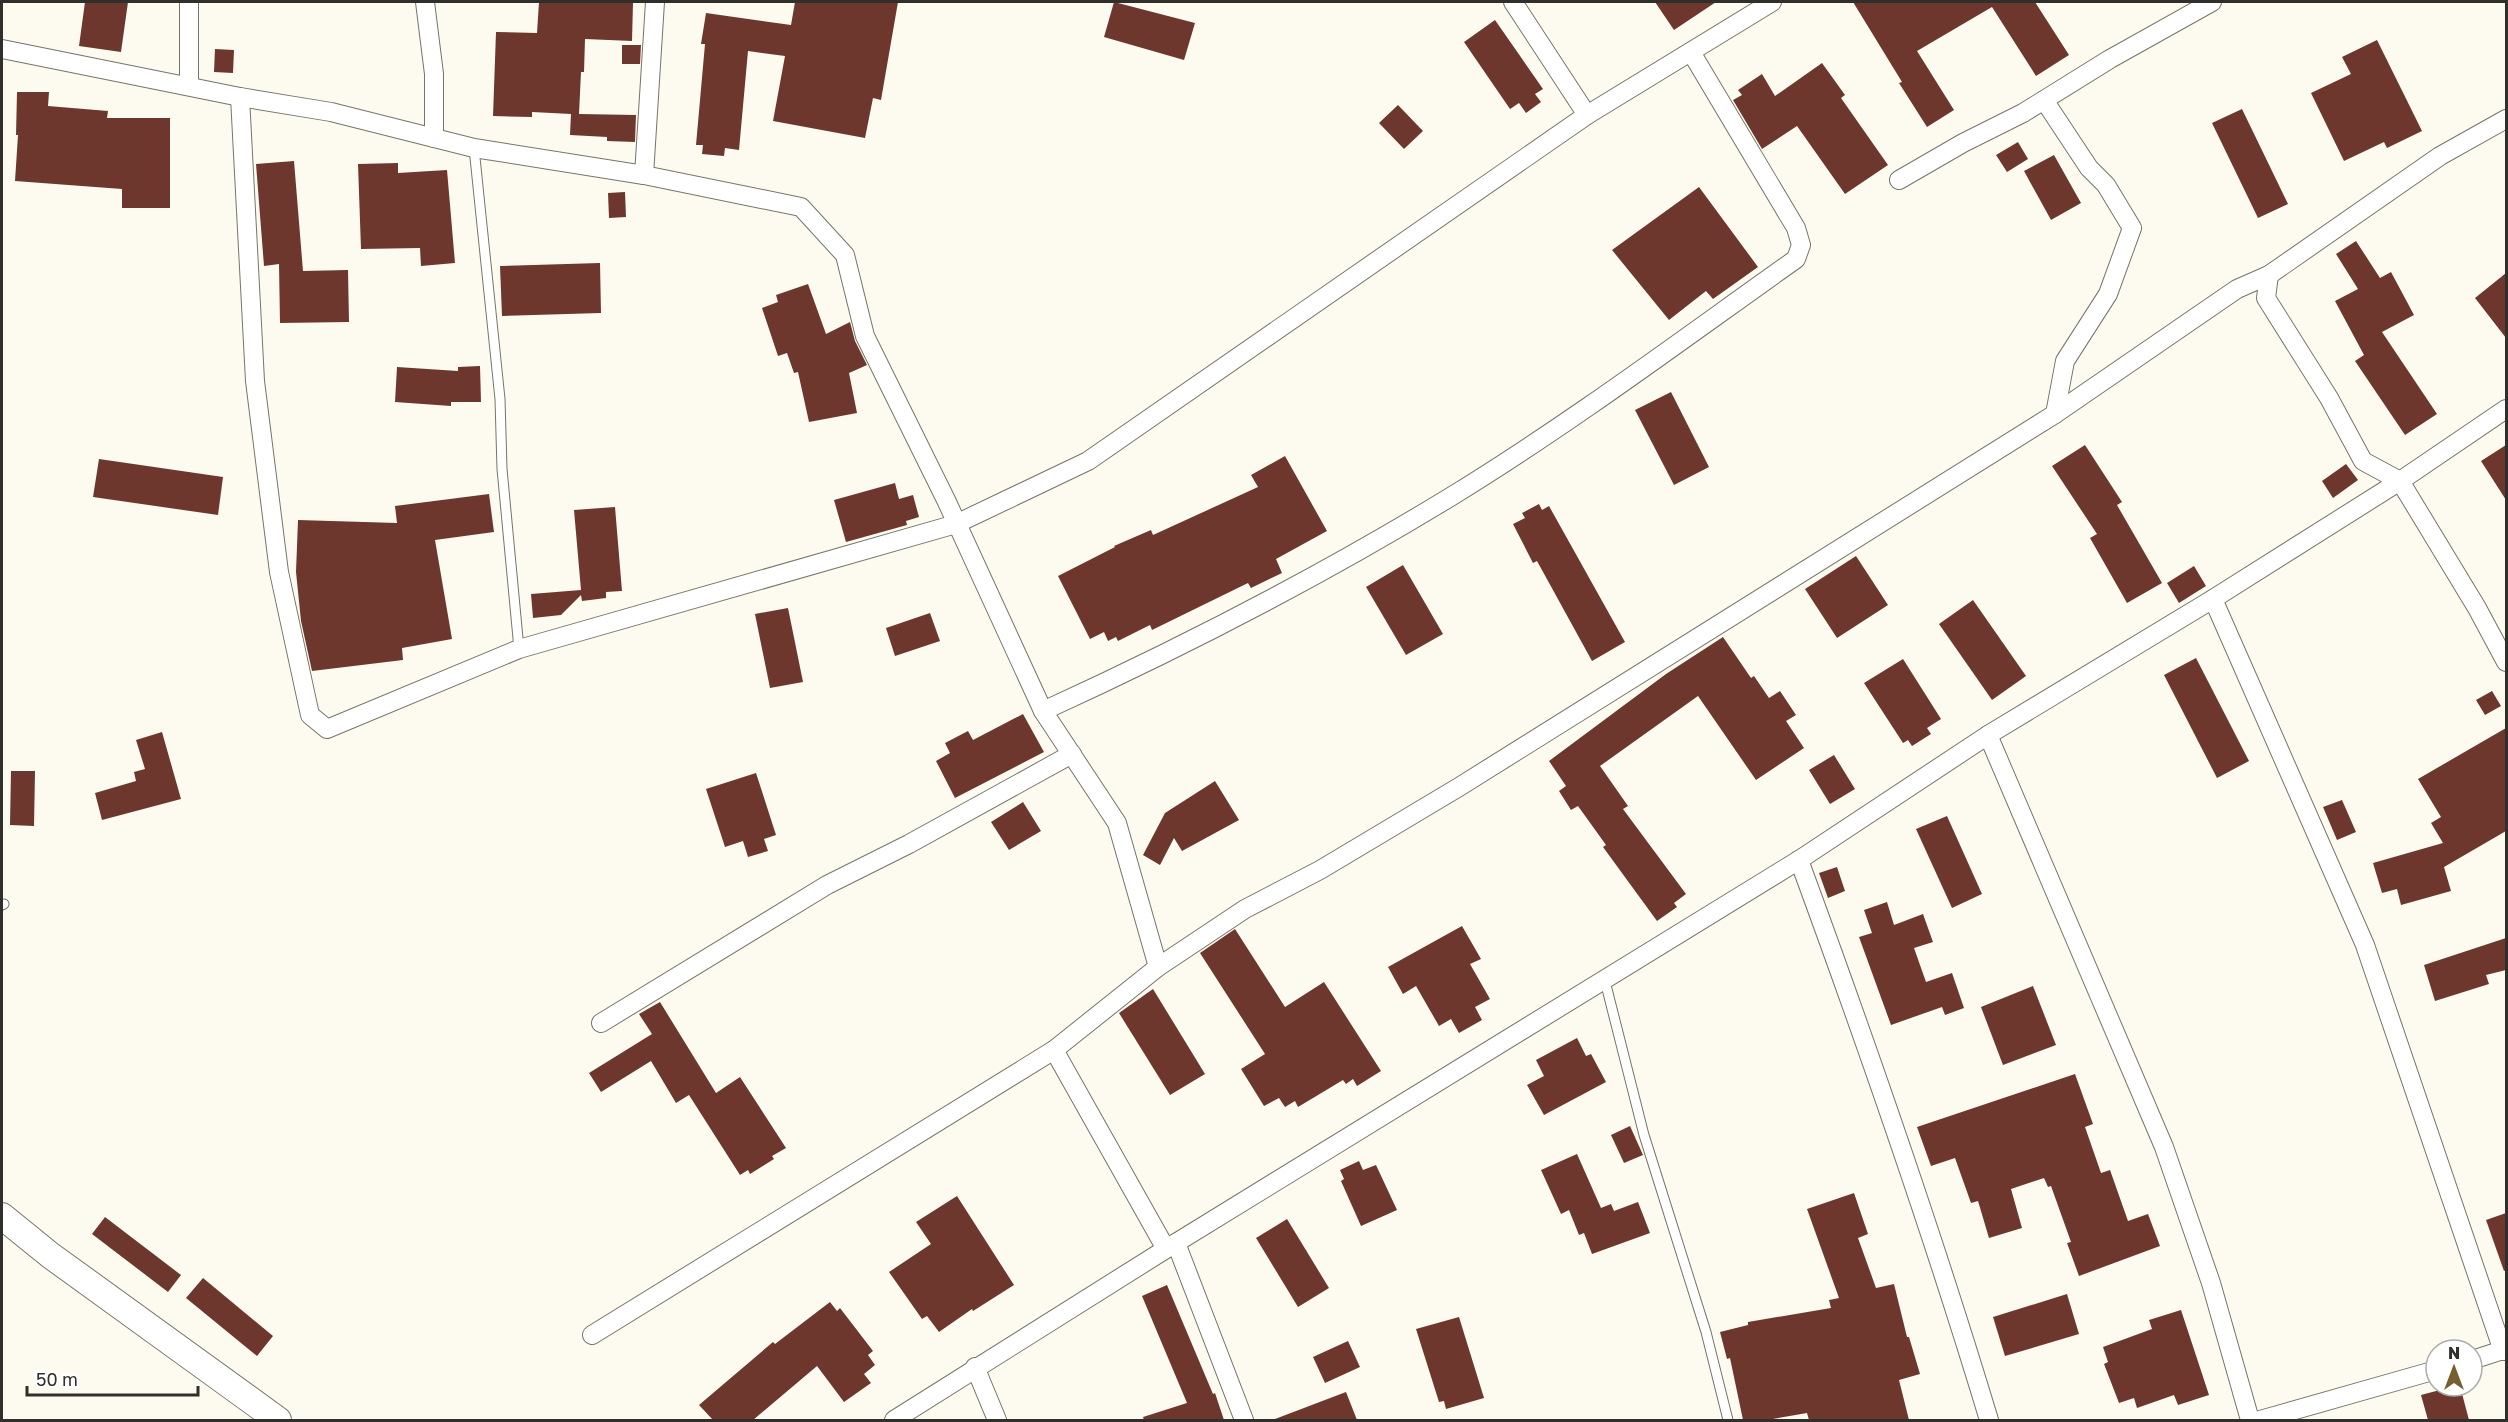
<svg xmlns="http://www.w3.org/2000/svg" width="2508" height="1422" font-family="'Golos Text',sans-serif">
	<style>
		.building { fill: #6d372d }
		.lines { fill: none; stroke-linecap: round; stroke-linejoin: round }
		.lane-casing { stroke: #76756a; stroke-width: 11 }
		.street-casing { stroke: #76756a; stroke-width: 20 }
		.secondary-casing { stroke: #76756a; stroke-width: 28 }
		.lane { stroke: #fff; stroke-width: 9 }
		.street { stroke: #fff; stroke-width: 18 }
		.secondary { stroke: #fff; stroke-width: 26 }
	</style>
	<rect width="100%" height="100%" fill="#fdfbef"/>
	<g class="building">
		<polygon points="85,2 128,2 121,52 79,46"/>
		<polygon points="539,2 633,3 632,41 585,39 584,72 581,72 579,114 636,115 635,142 607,141 607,137 570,135 571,114 532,112 532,117 493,116 496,32 537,33"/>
		<polygon points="795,2 898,2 881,100 873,98 865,138 773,121 785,56 748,51 739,150 725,148 724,156 702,154 703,145 696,145 705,44 701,44 706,13 791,25"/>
		<polygon points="1114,2 1195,23 1184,60 1104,37"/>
		<polygon points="1655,2 1716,2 1674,30"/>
		<polygon points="1853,2 2035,2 2069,55 2036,76 1992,7 1917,51 1954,110 1927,127 1899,83 1902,82"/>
		<polygon points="1495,20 1543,89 1535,94 1541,102 1526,113 1519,103 1510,109 1464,42"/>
		<polygon points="2377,40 2422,131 2387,148 2384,142 2344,161 2311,93 2351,74 2342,57"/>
		<polygon points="622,45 641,45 640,64 622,64"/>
		<polygon points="215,49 234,50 233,73 214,72"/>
		<polygon points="1822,63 1845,95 1841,98 1888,165 1845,194 1797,126 1762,149 1733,100 1742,95 1738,90 1762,74 1775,96"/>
		<polygon points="17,92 49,92 48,106 108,111 107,118 170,118 170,208 122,208 122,189 15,181 18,135 16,135"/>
		<polygon points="1398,105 1423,131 1404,149 1379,123"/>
		<polygon points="2242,109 2288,204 2258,218 2212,123"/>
		<polygon points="2018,142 2028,159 2007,172 1996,155"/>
		<polygon points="2054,155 2081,203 2051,220 2024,171"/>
		<polygon points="294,161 303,271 348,270 349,322 280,323 279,264 264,266 256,164"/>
		<polygon points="398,163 398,173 447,170 455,263 421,266 420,248 361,249 358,164"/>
		<polygon points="1699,187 1758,267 1713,299 1706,291 1669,320 1612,250"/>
		<polygon points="625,192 626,217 609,218 608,193"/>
		<polygon points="2356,241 2380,278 2391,272 2414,315 2382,332 2437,414 2405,435 2355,361 2364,355 2335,301 2358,289 2336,254"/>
		<polygon points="600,263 601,313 502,316 500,266"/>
		<polygon points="2506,273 2506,338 2475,298"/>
		<polygon points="808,284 826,334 850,322 855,341 867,365 849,373 857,413 809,422 798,372 794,373 787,353 778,356 762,308 778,302 776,295"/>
		<polygon points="480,366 481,402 451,402 451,406 395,402 397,367 458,371 458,367"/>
		<polygon points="1671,392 1709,467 1674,485 1635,410"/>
		<polygon points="2085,445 2122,502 2117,505 2162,583 2127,603 2090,538 2097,534 2052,466"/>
		<polygon points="2506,445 2506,500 2481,461"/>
		<polygon points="1285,456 1327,531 1276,559 1282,573 1251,588 1248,583 1152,630 1150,625 1118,641 1116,637 1108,641 1104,632 1090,639 1058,576 1115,547 1114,546 1151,530 1153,535 1258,487 1251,475"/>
		<polygon points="99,459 223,477 218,515 93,497"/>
		<polygon points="2346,464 2358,480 2333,498 2322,481"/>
		<polygon points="895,483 899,499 913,495 919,517 906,521 907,525 846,542 834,500"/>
		<polygon points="489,494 494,532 435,540 452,639 402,648 403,660 312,671 301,621 296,572 298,520 397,523 395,506"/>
		<polygon points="1539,504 1542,510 1549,506 1625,642 1592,661 1537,561 1533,563 1513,524 1525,518 1522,513"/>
		<polygon points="615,507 622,591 606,592 606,598 582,601 581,595 561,615 533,618 531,594 581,590 574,510"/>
		<polygon points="1856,556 1888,605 1837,638 1805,589"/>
		<polygon points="1403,565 1443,634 1406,655 1366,587"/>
		<polygon points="2194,566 2206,586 2179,603 2167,583"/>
		<polygon points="1973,600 2026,676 1992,700 1939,624"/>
		<polygon points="788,608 803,682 770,688 755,614"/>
		<polygon points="930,613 940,641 895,656 886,628"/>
		<polygon points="1723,637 1751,678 1754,676 1769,698 1780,691 1796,715 1786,721 1804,748 1756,780 1698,696 1600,766 1628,806 1623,809 1686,894 1674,903 1677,907 1657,921 1603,847 1606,845 1578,806 1571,810 1559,791 1566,786 1549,761 1666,674"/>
		<polygon points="2196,658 2249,761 2217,778 2164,675"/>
		<polygon points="1903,659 1941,719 1927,728 1931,734 1912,746 1908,740 1903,743 1864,683"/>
		<polygon points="2492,691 2501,706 2485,715 2476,700"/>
		<polygon points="1023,714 1044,752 955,798 936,761 950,753 945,743 968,731 973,740"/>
		<polygon points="2506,728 2506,831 2444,867 2451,891 2401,905 2397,889 2382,893 2373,863 2443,843 2431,823 2441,817 2418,779"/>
		<polygon points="162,732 181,799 102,820 95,793 136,781 134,772 145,769 136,740"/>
		<polygon points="1834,755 1855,789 1830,804 1809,770"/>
		<polygon points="11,771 35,771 34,826 10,825"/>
		<polygon points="756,773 776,835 764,839 768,851 748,857 743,841 725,847 706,789"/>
		<polygon points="1215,781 1239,820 1182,851 1174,838 1160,865 1143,855 1165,813"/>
		<polygon points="2342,800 2356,832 2337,840 2323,807"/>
		<polygon points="1023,802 1041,831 1009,850 991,822"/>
		<polygon points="1947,816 1982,894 1952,908 1916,829"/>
		<polygon points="1837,867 1845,891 1828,898 1819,873"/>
		<polygon points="1887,902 1894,925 1923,914 1933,942 1914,948 1926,982 1952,973 1964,1008 1945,1015 1942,1007 1891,1025 1859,937 1872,933 1864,910"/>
		<polygon points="1462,926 1481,959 1470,964 1490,999 1475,1007 1482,1020 1459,1033 1451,1019 1439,1026 1416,986 1403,994 1388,967"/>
		<polygon points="1235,929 1285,1007 1324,982 1381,1071 1357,1086 1353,1079 1346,1084 1343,1080 1298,1107 1295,1101 1285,1107 1279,1098 1264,1106 1241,1069 1265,1054 1200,953"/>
		<polygon points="2506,938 2506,970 2486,975 2489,984 2435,1001 2424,965"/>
		<polygon points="2033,986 2056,1045 2003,1065 1981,1007"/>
		<polygon points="1153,989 1205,1074 1170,1095 1119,1013"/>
		<polygon points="660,1002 716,1093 740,1077 786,1148 772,1156 774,1159 750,1174 748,1170 740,1175 689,1095 676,1103 651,1061 601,1092 589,1073 652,1034 639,1014"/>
		<polygon points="1577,1038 1586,1056 1591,1054 1606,1082 1544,1115 1527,1085 1544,1076 1536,1060"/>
		<polygon points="2075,1074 2093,1124 2085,1127 2101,1173 2110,1170 2128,1221 2148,1214 2160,1246 2079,1276 2067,1243 2071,1242 2051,1186 2048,1187 2044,1178 2011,1189 2022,1228 1989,1238 1978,1201 1971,1203 1955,1158 1931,1166 1917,1127"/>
		<polygon points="1630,1126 1643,1155 1624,1163 1611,1135"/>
		<polygon points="1577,1154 1601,1208 1611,1204 1614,1211 1638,1202 1650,1233 1592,1254 1584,1233 1579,1235 1569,1210 1561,1214 1541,1170"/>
		<polygon points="1359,1161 1363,1170 1376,1165 1397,1210 1361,1226 1341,1181 1344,1179 1340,1170"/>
		<polygon points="1854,1193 1868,1234 1858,1238 1876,1288 1894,1284 1907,1337 1909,1337 1920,1374 1899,1380 1909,1420 1809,1420 1807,1413 1767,1420 1743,1420 1730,1358 1727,1359 1720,1332 1748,1325 1748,1322 1831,1308 1829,1300 1839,1298 1807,1209"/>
		<polygon points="957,1196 1014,1285 973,1311 972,1309 939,1332 927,1316 922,1319 889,1272 931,1244 916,1222"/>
		<polygon points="2506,1213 2506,1270 2504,1271 2486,1220"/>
		<polygon points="105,1217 181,1275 168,1292 92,1234"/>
		<polygon points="1287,1219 1329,1288 1298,1307 1256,1238"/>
		<polygon points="203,1278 273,1336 257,1356 186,1298"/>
		<polygon points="1167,1285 1213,1394 1215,1393 1224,1420 1144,1420 1143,1417 1187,1403 1142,1296"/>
		<polygon points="2067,1294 2079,1334 2005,1356 1993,1317"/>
		<polygon points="830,1302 837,1311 840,1308 873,1351 868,1355 875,1365 864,1374 871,1383 844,1402 817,1366 753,1420 713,1420 699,1405 773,1342 775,1344"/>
		<polygon points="2181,1310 2209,1395 2178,1405 2174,1395 2137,1408 2134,1398 2119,1403 2104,1364 2108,1362 2103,1347 2152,1329 2149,1320"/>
		<polygon points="1459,1317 1484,1398 1446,1409 1444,1401 1439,1402 1416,1329"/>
		<polygon points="1348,1341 1360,1367 1325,1383 1313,1357"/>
		<polygon points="2455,1386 2460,1386 2469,1420 2428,1420 2421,1395"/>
		<polygon points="1346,1392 1357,1420 1276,1420 1275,1419"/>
	</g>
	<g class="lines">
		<g class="lane-casing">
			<g id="lane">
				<polyline points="474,148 500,399 502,469 519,649"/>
				<polyline points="2,905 4,904"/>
				<polyline points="1605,981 1644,1135 1706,1332 1728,1420"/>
			</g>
		</g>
		<g class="street-casing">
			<g id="street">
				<polyline points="189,2 189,85"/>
				<polyline points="425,2 434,74 434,138"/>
				<polyline points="1513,2 1587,115"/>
				<polyline points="2,49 240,97 331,112 474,148 644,175 801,207 845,255 865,336 947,502 1043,711 1117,823 1158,967"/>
				<polyline points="240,97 255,381 279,572 310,715 327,729 519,649 956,524 1088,461 1587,115 1772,2"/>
				<polyline points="2044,100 2089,168 2106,185 2132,228 2108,294 2065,361 2055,414"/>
				<polyline points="644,175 655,2"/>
				<polyline points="1899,180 1963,143 2023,113 2110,59 2212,2"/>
				<polyline points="2269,275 2266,298 2329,398 2363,461 2400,481 2477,608 2506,662"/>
				<polyline points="2213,599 2365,945 2503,1351"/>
				<path d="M1043,711C1183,647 1321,576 1452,496C1571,423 1683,339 1796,259L1801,245L1796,228L1691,52"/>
				<polyline points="1988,735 2164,1147 2211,1283 2250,1420"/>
				<path d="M1799,860C1867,1045 1932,1231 1989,1420"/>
				<polyline points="601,1023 827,885 909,844 1072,754"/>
				<polyline points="1054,1050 1166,1249"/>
				<polyline points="1176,1243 1244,1420"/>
				<polyline points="592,1335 1054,1050 1158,967 1245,909 1320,870 1459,787 2055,414 2237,289 2269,275 2440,156 2506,119"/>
				<polyline points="2472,1360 2506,1349"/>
				<polyline points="975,1367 997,1420"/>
				<polyline points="894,1420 1166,1249 1799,860 1988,735 2213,599 2400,481 2506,409"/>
				<polyline points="2260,1420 2436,1370"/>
			</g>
		</g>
		<g class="secondary-casing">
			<polyline id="secondary" points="2,1216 50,1255 278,1420"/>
		</g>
		<use href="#lane" class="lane"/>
		<use href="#street" class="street"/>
		<use href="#secondary" class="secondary"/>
	</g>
	<rect width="2508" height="1422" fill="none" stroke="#302f2b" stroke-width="6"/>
	<g transform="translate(2454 1368)"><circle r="28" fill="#ffffff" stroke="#acacaa" stroke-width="1.5"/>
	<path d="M0-4.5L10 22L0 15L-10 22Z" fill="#765f2f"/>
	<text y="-9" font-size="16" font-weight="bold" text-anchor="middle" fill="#302f2b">N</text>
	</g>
	<path d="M27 1386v9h171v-9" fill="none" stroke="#302f2b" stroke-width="3"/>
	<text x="36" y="1386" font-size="18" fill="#302f2b" stroke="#ffffff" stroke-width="4.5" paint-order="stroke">50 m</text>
</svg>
